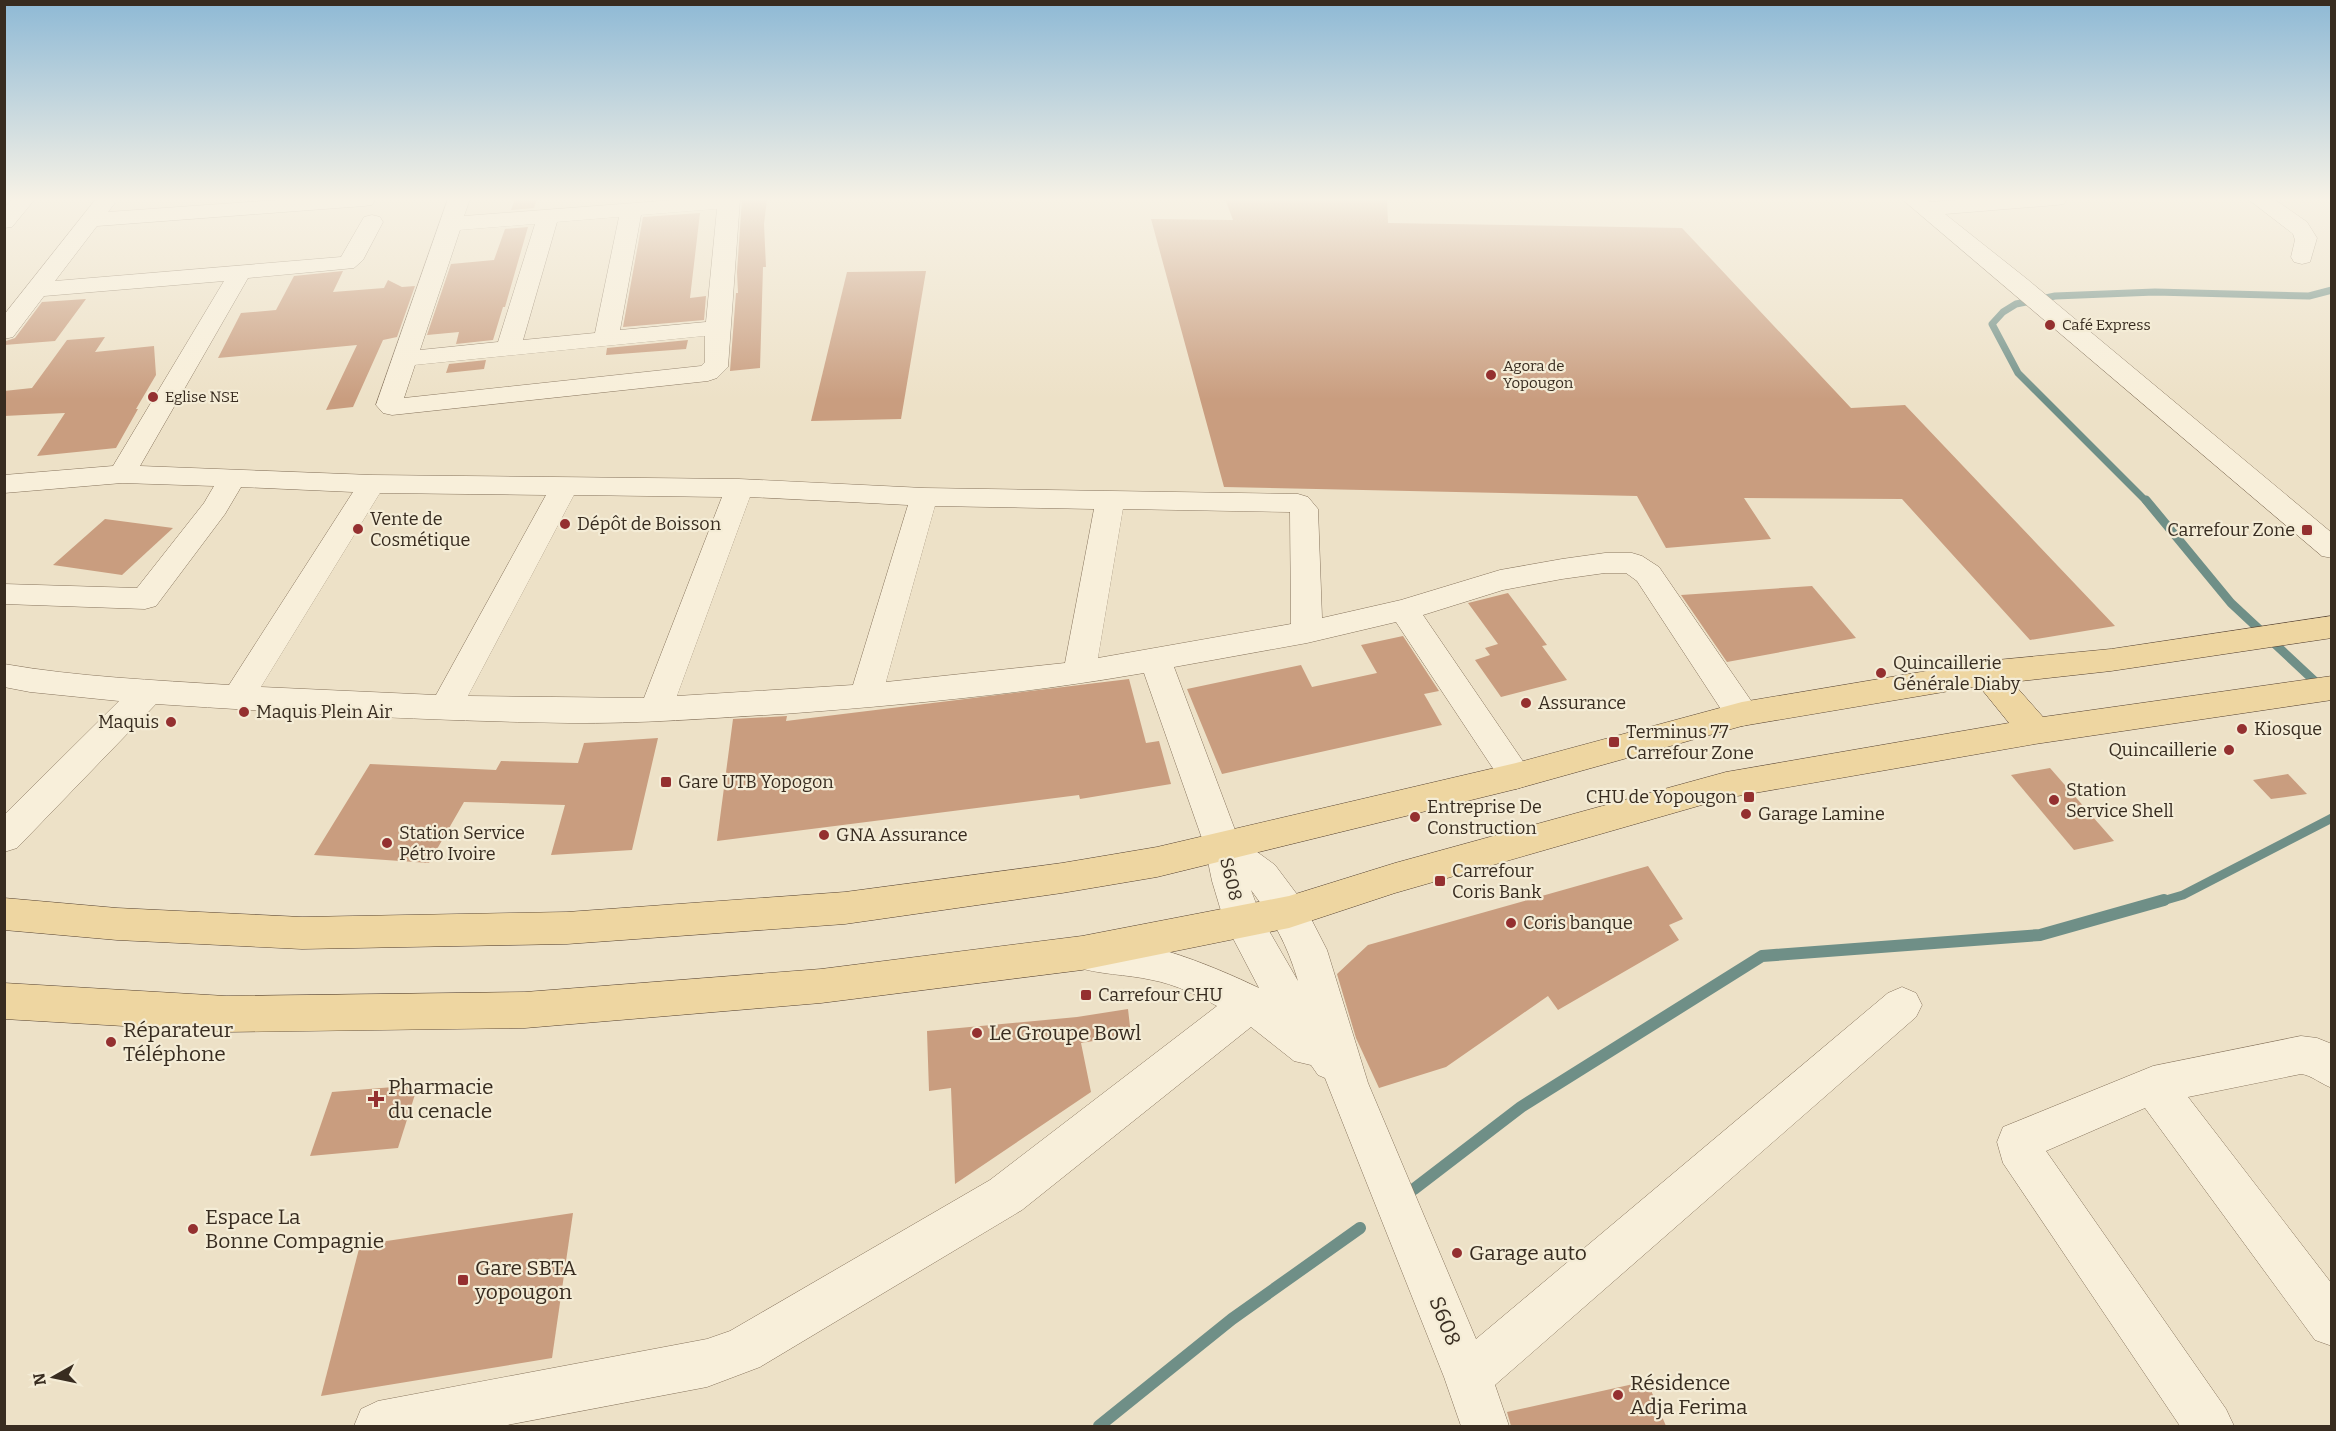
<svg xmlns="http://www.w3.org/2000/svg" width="2336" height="1431" font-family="Bitter,serif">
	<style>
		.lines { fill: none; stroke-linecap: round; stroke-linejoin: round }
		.stream-far2 { stroke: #6f8f87; stroke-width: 7 }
		.stream-far1 { stroke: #6f8f87; stroke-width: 9 }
		.stream { stroke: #6f8f87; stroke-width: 12 }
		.building { fill: #c99d7f }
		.minor-casing { stroke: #87745d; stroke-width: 1 }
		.major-casing { stroke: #564231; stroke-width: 1 }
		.minor { fill: #f8efda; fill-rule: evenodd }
		.major { fill: #eed6a1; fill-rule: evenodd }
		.poi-dot { fill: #943030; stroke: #f4ecd6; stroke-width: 2 }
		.labels { text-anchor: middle; stroke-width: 4.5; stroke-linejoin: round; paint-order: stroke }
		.far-poi-label { font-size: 15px; fill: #382c20; stroke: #f4ecd6; text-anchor: start }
		.poi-label { font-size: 18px; fill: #382c20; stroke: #f4ecd6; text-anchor: start }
		.street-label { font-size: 18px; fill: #382c20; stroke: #f4ecd6 }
		.near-poi-label { font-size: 21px; fill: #382c20; stroke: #f4ecd6; text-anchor: start }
		.near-street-label { font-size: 21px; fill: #382c20; stroke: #f4ecd6 }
	</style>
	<rect width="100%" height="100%" fill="#ede1c7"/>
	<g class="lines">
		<polyline class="stream-far2" points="2147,502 2018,373 1992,324 2003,312 2016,304 2055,296 2155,292 2309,296 2332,290"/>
		<g class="stream-far1">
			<polyline points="2146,500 2231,603 2321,687"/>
			<polyline points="2159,902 2183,895 2332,818"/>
		</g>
		<g class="stream">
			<polyline points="1414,1189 1521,1107 1762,956 2040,935 2164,900"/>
			<polyline points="1099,1426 1232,1319 1360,1228"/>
		</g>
	</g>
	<g class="building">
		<polygon points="515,199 537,199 534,208 511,210"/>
		<polygon points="742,199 767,199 764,224 766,267 763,267 760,368 730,371 736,293 738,293 737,272"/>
		<polygon points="1225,199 1387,199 1388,223 1682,228 1851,408 1905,405 2115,626 2030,640 1902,499 1744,498 1771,539 1666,548 1637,496 1224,487 1151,219 1233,220"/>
		<polygon points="700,213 690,298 706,296 704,320 623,327 643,217"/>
		<polygon points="528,227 505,307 503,307 493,340 456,344 459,332 427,335 451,264 494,260 505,229"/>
		<polygon points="343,271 333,292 384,288 388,280 402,287 415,286 397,337 383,340 353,407 326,410 357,345 218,358 241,313 276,310 294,276"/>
		<polygon points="926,271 901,419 811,421 847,272"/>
		<polygon points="86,299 55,341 4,345 6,341 15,338 42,302"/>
		<polygon points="105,337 95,352 154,346 156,375 136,409 138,409 116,448 37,456 65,413 4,416 4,391 32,388 67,340"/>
		<polygon points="688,340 686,349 606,355 607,348"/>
		<polygon points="486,360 484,369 446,373 449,364"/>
		<polygon points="105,519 173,528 122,575 53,565"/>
		<polygon points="1812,586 1856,638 1727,662 1681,595"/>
		<polygon points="1508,593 1547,645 1542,646 1567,680 1501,697 1475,660 1490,655 1485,648 1498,644 1468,603"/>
		<polygon points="1403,636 1439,691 1424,694 1442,725 1222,774 1187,689 1301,665 1312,687 1377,673 1361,645"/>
		<polygon points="1129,679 1146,743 1159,741 1171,784 1080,799 1079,795 717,841 733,719 787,716 786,721"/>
		<polygon points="658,738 632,850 551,855 565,805 464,802 429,863 314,855 370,764 496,770 501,761 578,763 584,743"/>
		<polygon points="2050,768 2114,841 2074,850 2011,775"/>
		<polygon points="2288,774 2307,794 2271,799 2253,780"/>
		<polygon points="1648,866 1683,919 1669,925 1679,940 1558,1010 1548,996 1446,1067 1379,1088 1356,1038 1337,974 1368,945"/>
		<polygon points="1128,1009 1131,1035 1081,1043 1091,1092 955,1184 951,1088 929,1091 927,1031 1077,1017"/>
		<polygon points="418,1085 398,1148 310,1156 332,1092"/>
		<polygon points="573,1213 552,1358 321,1396 360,1245"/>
		<polygon points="1647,1381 1666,1426 1511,1426 1507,1412"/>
	</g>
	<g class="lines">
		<g class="minor-casing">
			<g id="minor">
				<polygon points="13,199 35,199 12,227 4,228 4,208"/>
				<path d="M96,199H112L115,203L108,212L291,199L375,200L372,205L364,206L97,226L55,281L341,257L364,217L372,215L380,217L383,222L363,260L354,268L248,278L140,466L372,475L739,479L924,488L1298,494L1308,497L1318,509L1322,618L1401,600L1500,570L1562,559L1605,553H1632L1642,556L1659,567L1754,705L1758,714L1754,723L1742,726L1730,723L1637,581L1626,573H1605L1562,579L1503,590L1423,615L1533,776L1528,785L1516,789L1504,785L1396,622L1307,643L1174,667L1238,838L1275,865L1302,901L1327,950L1368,1083L1476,1339L1888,993L1902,987L1916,993L1922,1005L1916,1017L1495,1385L1509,1426H1461L1444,1377L1325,1078L1318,1075L1311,1065L1294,1061L1251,1027L1022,1210L760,1367L707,1387L502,1426H354L361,1409L378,1401L707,1339L730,1331L990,1180L1217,1006C1197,995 1174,984 1152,980C1126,974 1099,975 1073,966L1068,954L1073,942C1119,926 1216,967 1259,988L1224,921L1212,881L1205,847L1144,673C1025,694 903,705 783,714C711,718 640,724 569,723C431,721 293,713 156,704L17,848L4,852V815L119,701L30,692L4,687V664C78,677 154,680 229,685L353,492L241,487L225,514L156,606L145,609L4,604V584L137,588L204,503L214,486L122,483L4,493V475L113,466L224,281L44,296L13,337L4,339V315ZM380,493L546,495L436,695L261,687ZM574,495L722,497L644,698L468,696ZM750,497L908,505L853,685L677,696ZM935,506L1094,509L1065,663L886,682ZM1123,509L1290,512L1291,624L1098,658ZM1251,890C1274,921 1287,944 1298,981L1261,917Z"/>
				<path d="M448,199H470L464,216L687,199H740L728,367L717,378L708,381L392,415L383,413L376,405ZM717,209L706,322L620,330L641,215ZM619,217L595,333L523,340L557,222ZM535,224L498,342L420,350L460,230ZM705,336V362L701,366L404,398L415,365Z"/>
				<polygon points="1902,199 1926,199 1930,202 1973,199 2067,199 2064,204 2056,205 1945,214 2027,279 2332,533 2332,558 2322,556"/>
				<polygon points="2248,199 2274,199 2307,222 2317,238 2310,262 2302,264 2294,262 2291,257 2295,240 2293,234"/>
				<path d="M2301,1036L2317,1038L2332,1044V1088C2321,1084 2311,1075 2301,1074L2188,1097L2332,1284V1346L2315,1340L2145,1108L2046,1151L2226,1409L2234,1426H2180L2003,1163L1997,1142L2003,1127L2153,1066Z"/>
			</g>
		</g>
		<g class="major-casing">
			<polygon id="major" points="2332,616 2332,638 2111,671 2012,682 2043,717 2332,676 2332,700 2035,744 1726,798 1395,893 1289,928 1082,970 821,1003 525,1028 226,1032 4,1019 4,983 226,996 525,992 821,969 1082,936 1289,896 1395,863 1726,772 2009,723 1979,686 1742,726 1516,789 1157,877 1062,893 845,924 567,944 302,949 117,940 4,930 4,898 117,908 302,917 567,912 845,892 1062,863 1157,847 1516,763 1742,702 1986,661 2111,649"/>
		</g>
		<use href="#minor" class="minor"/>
		<use href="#major" class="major"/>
	</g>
	<linearGradient id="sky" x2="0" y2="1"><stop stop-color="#8eb9d5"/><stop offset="0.5" stop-color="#f7f2e6"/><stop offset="1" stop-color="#f7f2e6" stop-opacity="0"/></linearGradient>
	<rect width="2336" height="399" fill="url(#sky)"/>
	<g class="poi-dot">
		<circle cx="2050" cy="325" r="6"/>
		<circle cx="1491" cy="375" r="6"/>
		<circle cx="153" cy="397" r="6"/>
		<circle cx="565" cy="524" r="6"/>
		<circle cx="358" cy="529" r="6"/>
		<rect x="2301" y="524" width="12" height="12" rx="3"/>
		<circle cx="1881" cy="673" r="6"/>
		<circle cx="1526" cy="703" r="6"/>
		<circle cx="244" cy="712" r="6"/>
		<circle cx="171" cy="722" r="6"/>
		<circle cx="2242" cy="729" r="6"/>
		<rect x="1608" y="736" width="12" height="12" rx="3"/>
		<circle cx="2229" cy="750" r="6"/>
		<rect x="660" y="776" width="12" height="12" rx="3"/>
		<rect x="1743" y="791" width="12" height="12" rx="3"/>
		<circle cx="2054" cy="800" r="6"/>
		<circle cx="1746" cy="814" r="6"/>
		<circle cx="1415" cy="817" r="6"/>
		<circle cx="824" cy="835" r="6"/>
		<circle cx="387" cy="843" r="6"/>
		<rect x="1434" y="875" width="12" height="12" rx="3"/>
		<circle cx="1511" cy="923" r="6"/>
		<rect x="1080" y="989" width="12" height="12" rx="3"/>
		<circle cx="977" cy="1033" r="6"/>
		<circle cx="111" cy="1042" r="6"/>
		<path d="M373 1090h6v6h6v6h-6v6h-6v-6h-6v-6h6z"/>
		<circle cx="193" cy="1229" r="6"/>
		<circle cx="1457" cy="1253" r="6"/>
		<rect x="457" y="1274" width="12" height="12" rx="3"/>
		<circle cx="1618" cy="1395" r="6"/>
	</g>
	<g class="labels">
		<g class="far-poi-label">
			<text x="2062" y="330">Café Express</text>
			<text x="1503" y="371">Agora de<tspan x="1503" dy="17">Yopougon</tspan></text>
			<text x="165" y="402">Eglise NSE</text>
		</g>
		<g class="poi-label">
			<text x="370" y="525">Vente de<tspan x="370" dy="21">Cosmétique</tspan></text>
			<text x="577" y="530">Dépôt de Boisson</text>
			<text x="2295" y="536" text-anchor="end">Carrefour Zone</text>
			<text x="1893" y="669">Quincaillerie<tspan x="1893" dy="21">Générale Diaby</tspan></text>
			<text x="1538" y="709">Assurance</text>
			<text x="256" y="718">Maquis Plein Air</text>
			<text x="159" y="728" text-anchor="end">Maquis</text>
			<text x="2254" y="735">Kiosque</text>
			<text x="1626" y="738">Terminus 77<tspan x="1626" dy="21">Carrefour Zone</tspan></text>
			<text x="2217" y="756" text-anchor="end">Quincaillerie</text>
			<text x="678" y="788">Gare UTB Yopogon</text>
			<text x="2066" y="796">Station<tspan x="2066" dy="21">Service Shell</tspan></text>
			<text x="1737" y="803" text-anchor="end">CHU de Yopougon</text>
			<text x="1427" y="813">Entreprise De<tspan x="1427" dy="21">Construction</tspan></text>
			<text x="1758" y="820">Garage Lamine</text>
			<text x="399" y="839">Station Service<tspan x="399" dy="21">Pétro Ivoire</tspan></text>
			<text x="836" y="841">GNA Assurance</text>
			<text x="1452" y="877">Carrefour<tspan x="1452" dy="21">Coris Bank</tspan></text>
			<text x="1523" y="929">Coris banque</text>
			<text x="1098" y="1001">Carrefour CHU</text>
		</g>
		<g class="street-label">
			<text transform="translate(1231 879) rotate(76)" y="6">S608</text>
		</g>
		<g class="near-poi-label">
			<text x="123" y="1037">Réparateur<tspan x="123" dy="24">Téléphone</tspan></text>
			<text x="989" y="1040">Le Groupe Bowl</text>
			<text x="388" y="1094">Pharmacie<tspan x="388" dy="24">du cenacle</tspan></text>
			<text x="205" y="1224">Espace La<tspan x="205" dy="24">Bonne Compagnie</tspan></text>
			<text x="1469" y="1260">Garage auto</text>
			<text x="475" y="1275">Gare SBTA<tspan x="475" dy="24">yopougon</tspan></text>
			<text x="1630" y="1390">Résidence<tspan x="1630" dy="24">Adja Ferima</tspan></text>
		</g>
		<g class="near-street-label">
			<text transform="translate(1445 1321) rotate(68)" y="7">S608</text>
		</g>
	</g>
	<rect width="2336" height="1431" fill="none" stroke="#382c20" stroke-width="12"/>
	<g transform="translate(54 1377) rotate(261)" stroke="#f4ecd6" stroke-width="4.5" paint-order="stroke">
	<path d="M0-4.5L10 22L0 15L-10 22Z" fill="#382c20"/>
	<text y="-9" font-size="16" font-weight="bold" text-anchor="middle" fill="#382c20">N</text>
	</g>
</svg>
